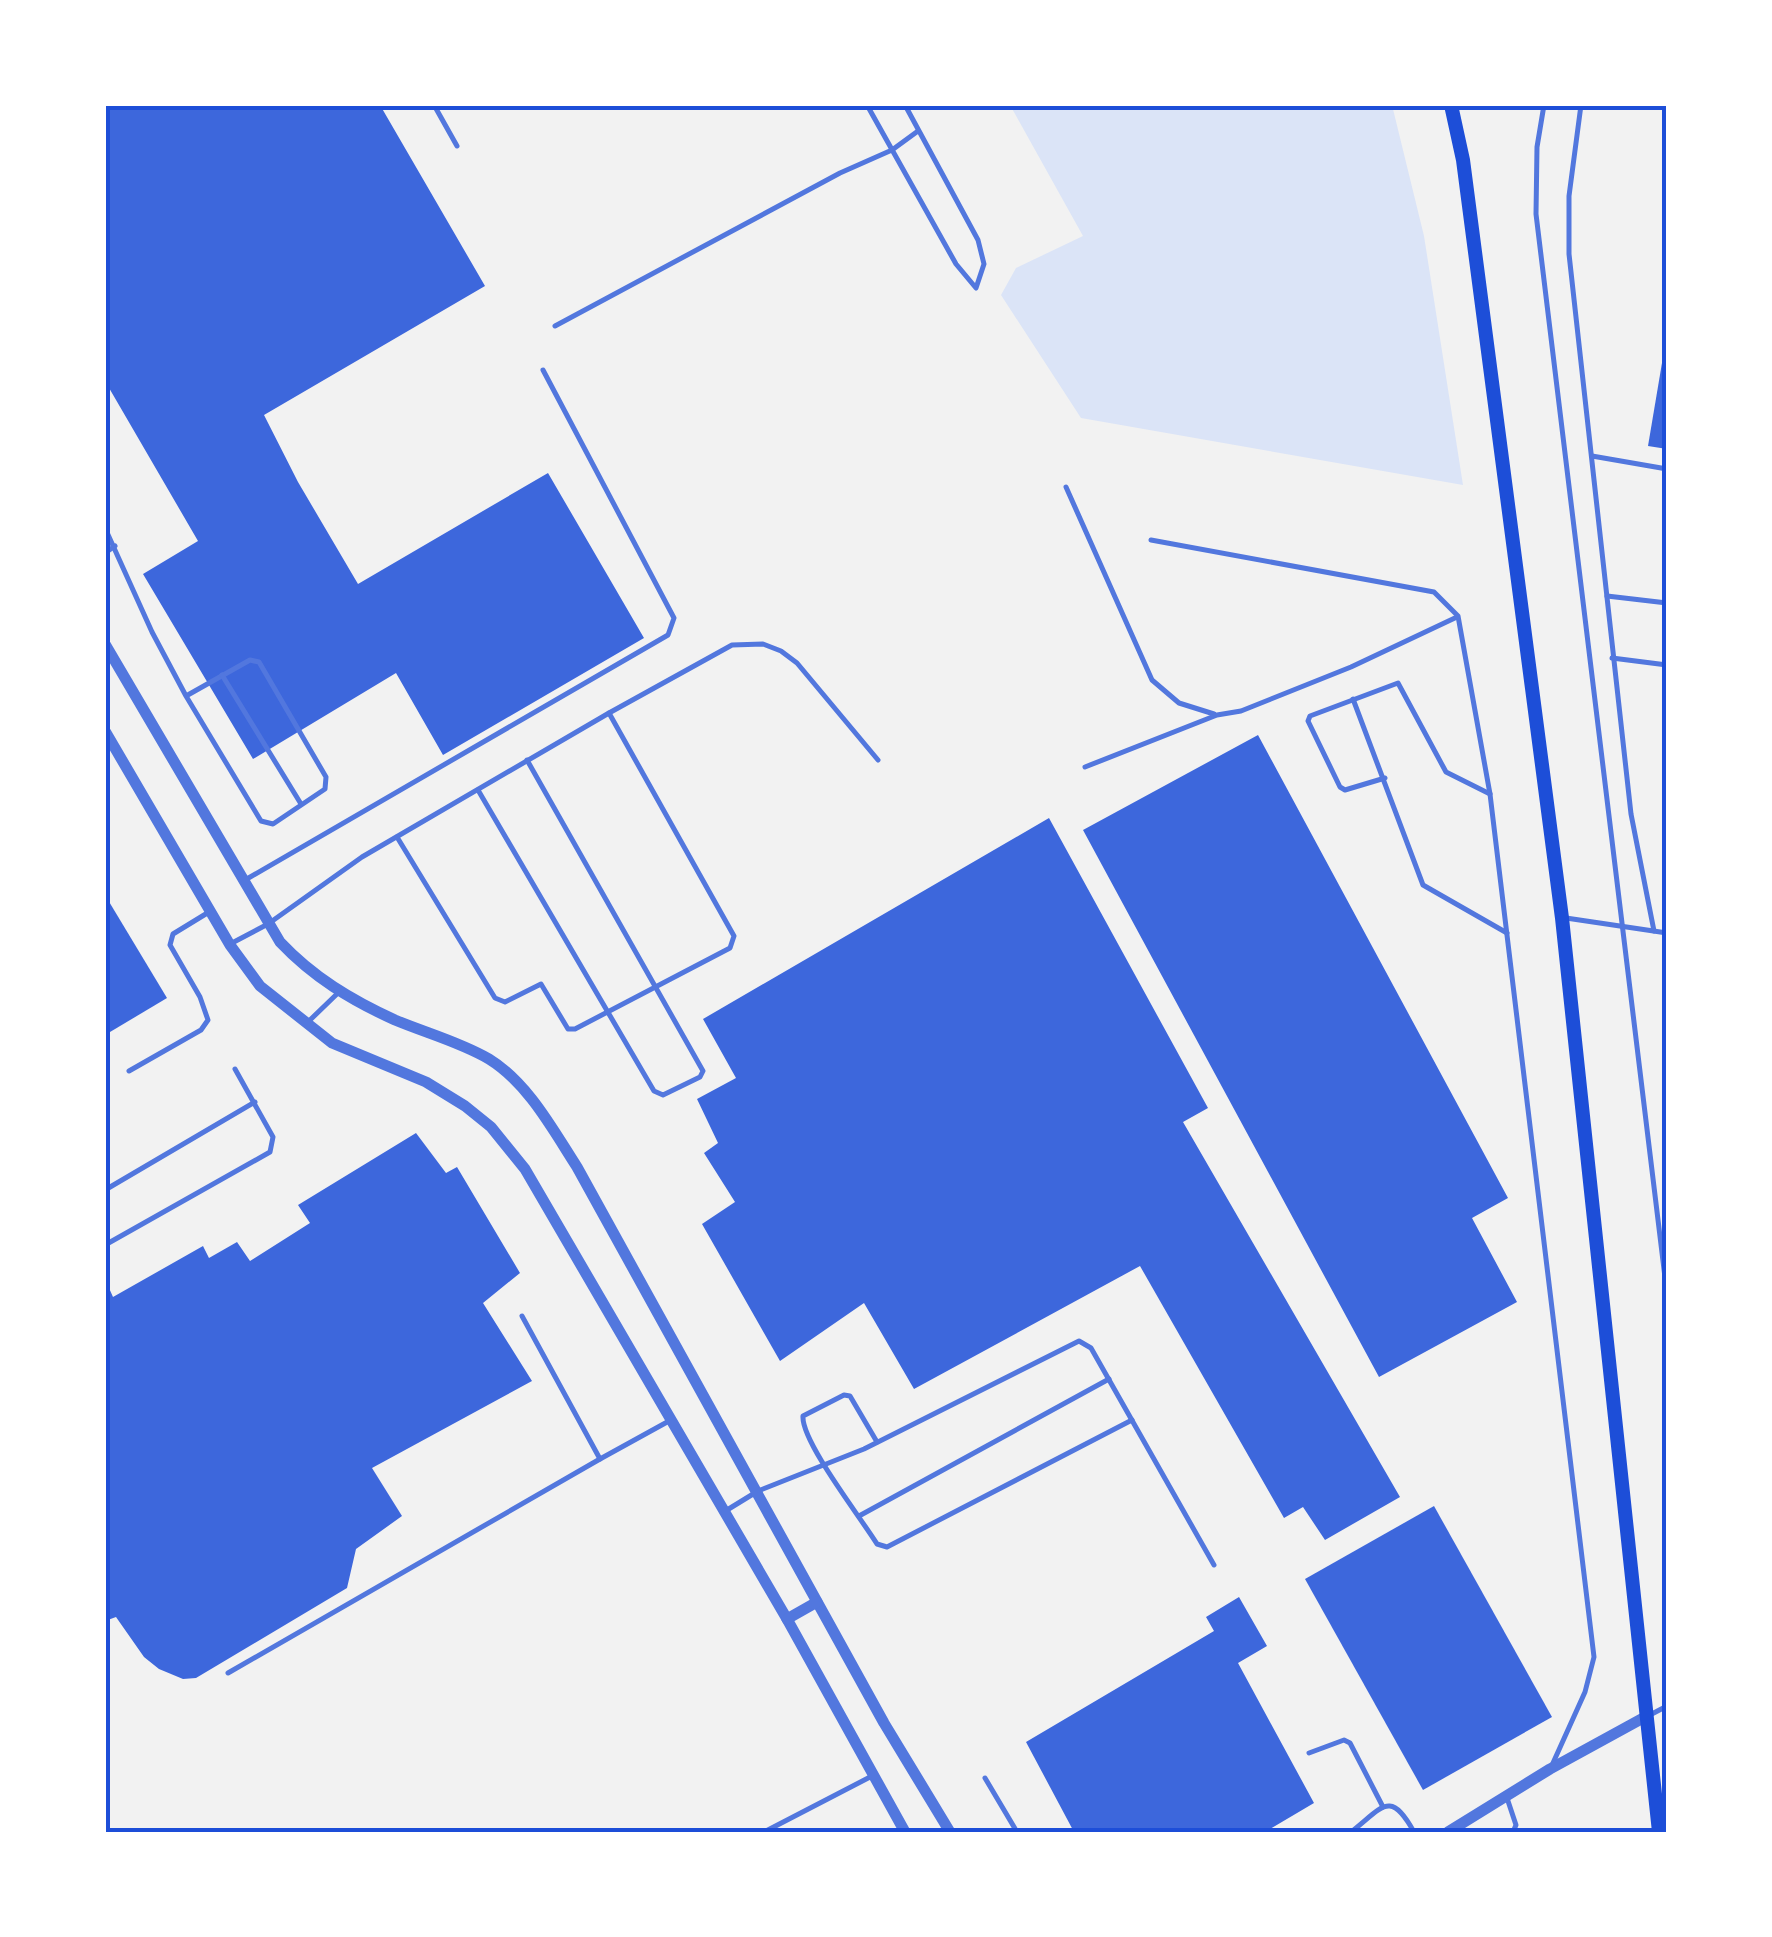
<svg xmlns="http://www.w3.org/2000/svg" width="1772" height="1937" font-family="Manrope,sans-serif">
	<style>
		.green { fill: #dbe4f7 }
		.building { fill: #3d67dc }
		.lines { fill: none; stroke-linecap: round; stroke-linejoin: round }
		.service { stroke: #5277de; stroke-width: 5 }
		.tertiary { stroke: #5277de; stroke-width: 11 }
		.secondary { stroke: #1d4ed8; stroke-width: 14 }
		.neatline { fill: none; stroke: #1d4ed8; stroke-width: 4 }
	</style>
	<rect width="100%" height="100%" fill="#f2f2f2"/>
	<polygon class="green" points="1010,105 1392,105 1424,236 1463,485 1081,418 1001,295 1016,268 1083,236"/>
	<g class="building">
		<polygon points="105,105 380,105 485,286 264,415 298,482 358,584 548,473 644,638 443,755 396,673 253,759 143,574 198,541 105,381"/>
		<polygon points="1665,345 1667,345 1667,449 1648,446"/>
		<polygon points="1258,735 1508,1198 1472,1218 1517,1302 1379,1377 1083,830"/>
		<polygon points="1049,818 1208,1108 1183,1122 1400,1497 1325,1540 1303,1507 1284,1518 1140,1266 914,1389 864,1303 780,1361 702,1224 735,1202 704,1153 718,1143 697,1099 736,1078 703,1019"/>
		<polygon points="105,895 167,998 105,1035"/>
		<polygon points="416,1133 446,1173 457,1167 520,1273 483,1303 532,1381 372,1468 402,1516 356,1549 347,1588 196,1678 183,1679 159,1669 144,1657 116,1617 105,1621 105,1279 113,1297 203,1246 209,1258 237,1242 250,1261 310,1223 298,1205"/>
		<polygon points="1434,1506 1552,1717 1423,1790 1305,1579"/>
		<polygon points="1239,1597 1267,1646 1238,1663 1314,1803 1265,1832 1074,1832 1026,1742 1214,1631 1206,1617"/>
	</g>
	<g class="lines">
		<g class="service">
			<polyline points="434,105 457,146"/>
			<polyline points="867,105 956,264 976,288 984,264 978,240 905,105"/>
			<polyline points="1544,105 1537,147 1536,214 1667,1294"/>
			<polyline points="1581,105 1569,196 1569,254 1631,814 1654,931"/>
			<polyline points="555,326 840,173 892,150 918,131"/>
			<polyline points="1592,456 1667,469"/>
			<polyline points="1066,487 1152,680 1179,703 1214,714"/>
			<polyline points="105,528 152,632 186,696 261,821 273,824 325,789 326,777 259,662 250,660 186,696"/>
			<polyline points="1151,540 1434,592 1458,616 1490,794 1594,1657 1585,1692 1553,1763"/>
			<polyline points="105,553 115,546"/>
			<polyline points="1607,596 1667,603"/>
			<polyline points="1612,658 1667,665"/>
			<polyline points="222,675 301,804"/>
			<polyline points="1353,699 1423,885 1507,933"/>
			<polyline points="1085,767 1217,715 1241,711 1351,667 1457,617"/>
			<polyline points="1385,778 1345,790 1340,787 1308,721 1310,716 1398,683 1446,772 1490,794"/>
			<polyline points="478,790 654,1091 663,1095 700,1077 703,1071 527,760"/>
			<polyline points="397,837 495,998 505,1002 541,984 568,1029 575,1029 730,948 734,936 609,713"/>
			<polyline points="245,880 668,635 674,618 543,370"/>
			<polyline points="1566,918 1667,933"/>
			<polyline points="232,943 268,924 362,857 609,713 732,645 763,644 781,651 797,663 878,760"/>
			<polyline points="309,1021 339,992"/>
			<polyline points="129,1071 201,1030 208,1020 200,997 170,945 173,934 209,912"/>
			<polyline points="105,1190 255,1102"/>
			<polyline points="105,1245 270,1152 273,1137 235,1069"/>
			<polyline points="522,1316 600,1459 669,1421"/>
			<path d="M877,1442L850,1396L844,1395L803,1416C801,1441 861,1518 877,1544L887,1547L1132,1420"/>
			<polyline points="727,1510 758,1491 864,1449 1079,1341 1091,1348 1214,1565"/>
			<polyline points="859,1516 1109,1379"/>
			<polyline points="228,1673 600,1459"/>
			<polyline points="1648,1716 1667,1706"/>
			<polyline points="1309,1753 1344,1740 1350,1743 1383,1807"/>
			<polyline points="985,1778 1017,1832"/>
			<polyline points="1507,1798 1516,1825 1513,1832"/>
			<polyline points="764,1832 872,1776"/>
			<path d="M1351,1832C1383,1807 1390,1789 1414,1832"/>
		</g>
		<g class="tertiary">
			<path d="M105,644L280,942C313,977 351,1000 395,1020C426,1033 460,1042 489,1059C528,1083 553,1130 577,1167L884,1723L950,1832"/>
			<polyline points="105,731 230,945 260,986 332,1043 426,1082 465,1106 491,1127 525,1169 787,1619 905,1832"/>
			<polyline points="787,1619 817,1602"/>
			<polyline points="1448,1832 1550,1769 1645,1717"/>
		</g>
		<polyline class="secondary" points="1451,105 1463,160 1562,918 1659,1832"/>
	</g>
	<rect width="1772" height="1937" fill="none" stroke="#ffffff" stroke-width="215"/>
	<rect x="108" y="108" width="1556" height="1722" class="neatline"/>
</svg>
